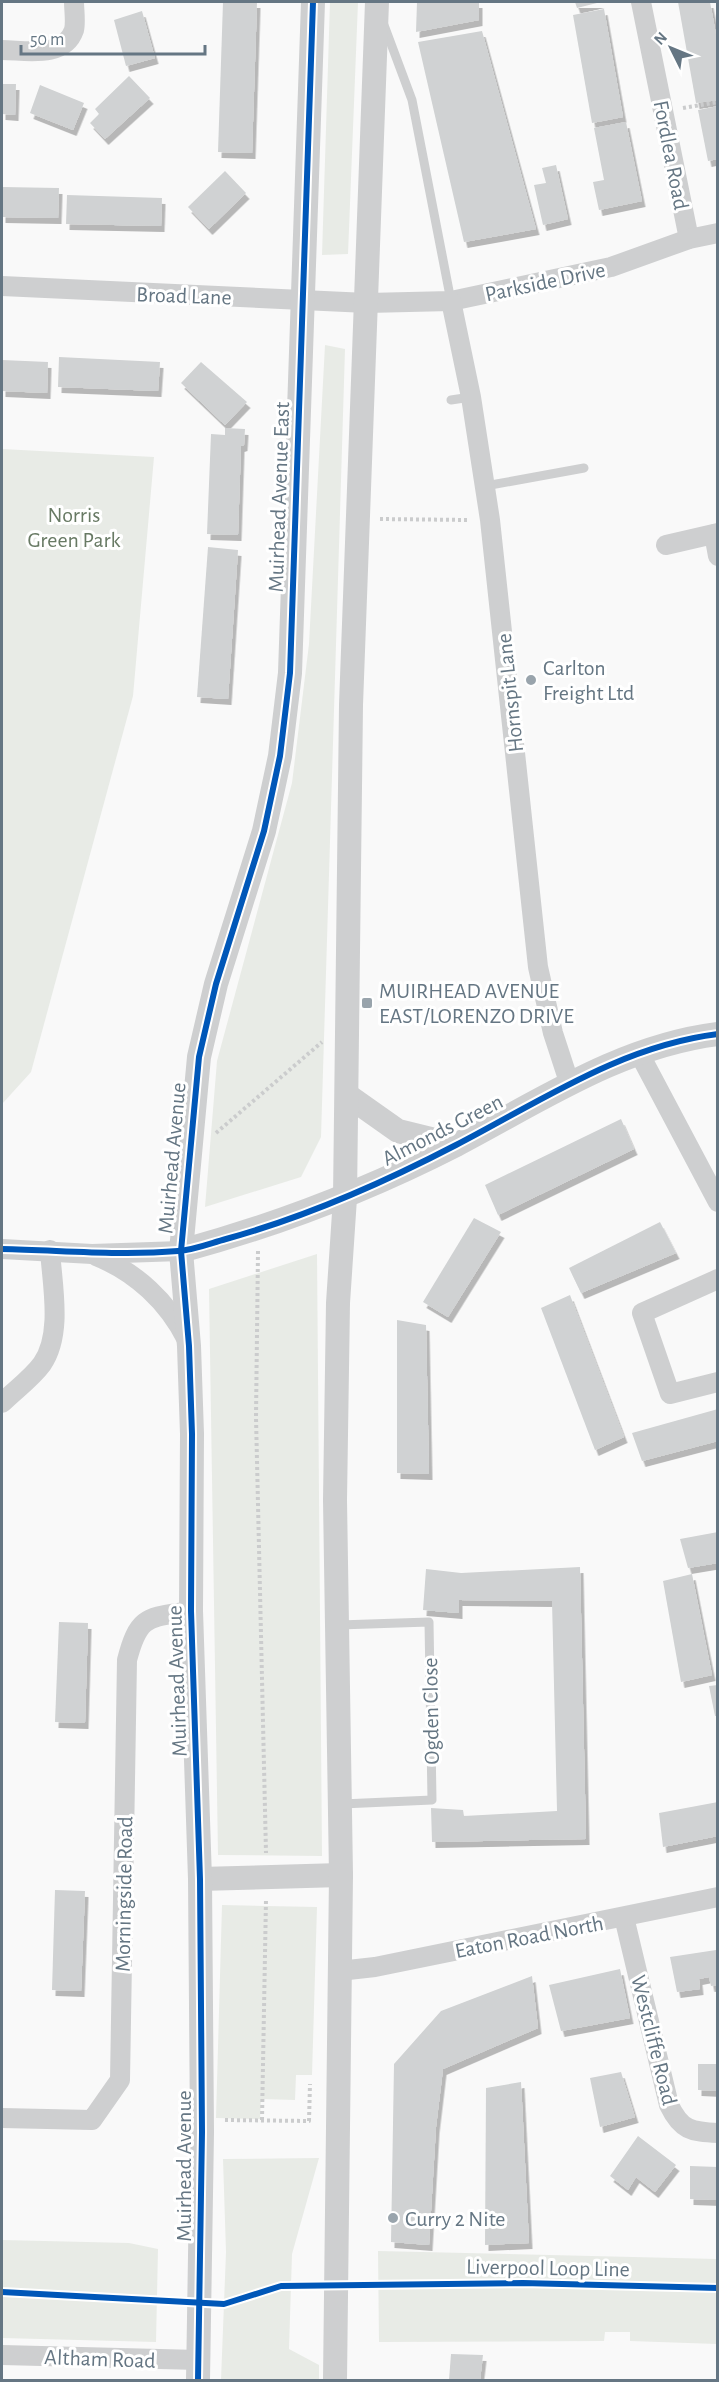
<svg xmlns="http://www.w3.org/2000/svg" width="719" height="2382" font-family="'Alegreya Sans',sans-serif">
	<style>
		.green { fill: #e8ebe6 }
		.building { fill: #d0d2d3; filter: url(#shadow) }
		.lines { fill: none; stroke-linecap: round; stroke-linejoin: round }
		.path { stroke: #cbcccd; stroke-width: 4; stroke-dasharray: 3 3; stroke-linecap: butt }
		.service { stroke: #cecfd0; stroke-width: 9 }
		.minor { stroke: #cecfd0; stroke-width: 20 }
		.tertiary { stroke: #cecfd0; stroke-width: 24 }
		.cycleway-casing { stroke: #fff; stroke-width: 10 }
		.cycleway { stroke: #0057b8; stroke-width: 6 }
		.poi-dot { fill: #99a4ac; stroke: #fff; stroke-width: 2 }
		.labels { text-anchor: middle; stroke-width: 6; stroke-linejoin: round; paint-order: stroke }
		.street-label { font-size: 22px; fill: #657683; stroke: #fff }
		.park-label { font-size: 22px; fill: #687a64; stroke: #fff }
		.poi-label { font-size: 22px; fill: #657683; stroke: #fff; text-anchor: start }
	</style>
	<defs>
		<filter id="shadow"><feDropShadow dx="3.5" dy="6" stdDeviation="0" flood-color="#0004"/></filter>
	</defs>
	<rect width="100%" height="100%" fill="#f9f9f9"/>
	<g class="green">
		<polygon points="330,2 358,2 348,254 322,255"/>
		<polygon points="325,345 345,349 321,1137 301,1177 205,1207 217,1061 292,783 309,644"/>
		<polygon points="2,449 154,457 133,696 31,1072 2,1104"/>
		<polygon points="317,1254 322,1856 218,1855 209,1289"/>
		<polygon points="222,1905 317,1907 312,2075 296,2075 295,2100 261,2099 260,2119 216,2118"/>
		<polygon points="319,2158 292,2254 289,2349 319,2365 319,2380 221,2380 226,2252 223,2159"/>
		<polygon points="2,2240 129,2243 158,2249 156,2342 2,2338"/>
		<polygon points="378,2251 717,2259 717,2344 630,2341 630,2332 605,2332 604,2341 379,2342"/>
	</g>
	<g class="building">
		<polygon points="223,2 257,2 252,153 218,152"/>
		<polygon points="417,2 479,2 479,20 416,32"/>
		<polygon points="575,2 601,2 577,8"/>
		<polygon points="678,2 710,2 718,45 718,100 696,103"/>
		<polygon points="604,9 623,117 592,123 573,15"/>
		<polygon points="142,11 155,58 126,66 114,20"/>
		<polygon points="482,31 536,229 464,242 418,42"/>
		<polygon points="129,76 150,98 105,139 90,123 99,114 95,109"/>
		<polygon points="2,84 16,84 15,115 2,114"/>
		<polygon points="40,85 84,103 73,130 30,113"/>
		<polygon points="718,106 718,159 708,161 698,110"/>
		<polygon points="626,122 642,201 599,210 593,182 604,180 594,128"/>
		<polygon points="556,165 568,219 543,225 534,185 546,183 542,168"/>
		<polygon points="225,171 246,193 209,229 188,207"/>
		<polygon points="2,187 59,188 58,218 2,217"/>
		<polygon points="67,195 162,198 161,226 66,224"/>
		<polygon points="59,357 160,362 158,391 58,387"/>
		<polygon points="2,360 48,362 47,393 2,391"/>
		<polygon points="201,362 247,402 225,425 181,383"/>
		<polygon points="225,428 245,429 244,445 241,446 238,535 207,534 211,434 225,435"/>
		<polygon points="208,547 238,550 228,699 197,697"/>
		<polygon points="621,1119 634,1149 498,1215 485,1185"/>
		<polygon points="474,1218 501,1232 448,1317 423,1302"/>
		<polygon points="660,1222 676,1253 581,1293 569,1268"/>
		<polygon points="570,1295 624,1437 595,1450 541,1308"/>
		<polygon points="397,1320 426,1325 429,1474 397,1473"/>
		<polygon points="718,1409 718,1441 642,1461 632,1433"/>
		<polygon points="718,1532 718,1563 688,1568 680,1539"/>
		<polygon points="580,1567 586,1839 432,1842 431,1808 463,1810 464,1816 557,1811 552,1601 459,1600 459,1613 423,1610 426,1569 461,1573"/>
		<polygon points="692,1574 712,1675 681,1682 663,1581"/>
		<polygon points="59,1622 88,1623 85,1723 55,1722"/>
		<polygon points="718,1685 718,1716 715,1716 709,1686"/>
		<polygon points="718,1802 718,1836 663,1847 659,1813"/>
		<polygon points="55,1890 85,1891 81,1991 52,1990"/>
		<polygon points="716,1950 718,1985 711,1986 709,1977 699,1979 700,1989 677,1992 670,1957"/>
		<polygon points="620,1969 630,2018 561,2031 549,1985"/>
		<polygon points="532,1976 538,2028 443,2069 436,2127 429,2245 391,2242 394,2064 441,2011"/>
		<polygon points="698,2064 718,2064 718,2091 698,2090"/>
		<polygon points="621,2072 635,2117 600,2127 590,2078"/>
		<polygon points="521,2082 529,2243 485,2245 486,2088"/>
		<polygon points="638,2136 676,2165 655,2192 636,2177 628,2190 610,2176"/>
		<polygon points="690,2166 718,2167 718,2200 690,2199"/>
		<polygon points="451,2354 483,2355 480,2380 449,2380"/>
	</g>
	<g class="lines">
		<g class="path">
			<polyline points="683,108 718,102"/>
			<polyline points="380,519 469,520"/>
			<polyline points="216,1133 322,1042"/>
			<polyline points="258,1251 256,1417 266,1853"/>
			<polyline points="225,2120 309,2121 310,2084"/>
			<polyline points="262,2120 266,1899"/>
		</g>
		<g class="service">
			<polyline points="384,25 412,100 451,301"/>
			<polyline points="451,400 471,397"/>
			<polyline points="485,486 584,468"/>
			<polyline points="339,1625 429,1622 432,1800 342,1804"/>
		</g>
		<g class="minor">
			<polyline points="641,2 689,239"/>
			<path d="M2,50C25,50 64,59 74,30C76,22 74,10 74,2"/>
			<polyline points="2,286 367,303 451,301 611,267 689,239 718,233"/>
			<polyline points="451,301 471,397 490,520 538,967 553,1033 569,1082"/>
			<polyline points="714,534 718,556"/>
			<polyline points="666,545 718,533"/>
			<polyline points="639,1053 718,1202"/>
			<polyline points="2,1249 92,1254 181,1251"/>
			<path d="M96,1256C136,1272 168,1302 187,1340"/>
			<polyline points="718,1279 642,1313 670,1394 718,1382"/>
			<path d="M2,1403C15,1390 31,1379 42,1364C63,1334 52,1284 50,1250"/>
			<path d="M624,1917L669,2105C681,2130 691,2132 718,2133"/>
			<polyline points="339,1971 375,1967 718,1897"/>
			<path d="M2,2118L92,2120L120,2080L127,1660C139,1614 148,1618 191,1611"/>
			<polyline points="2,2355 199,2360"/>
		</g>
		<g class="tertiary">
			<polyline points="347,1095 398,1131 455,1145"/>
			<path d="M181,1251C277,1225 366,1191 456,1145C540,1101 621,1046 718,1034"/>
			<polyline points="200,1879 341,1875"/>
			<polyline points="198,2380 202,2132 200,1879 191,1611 192,1434 189,1346 181,1251 199,1057 216,984 264,831 280,756 290,673 313,2"/>
			<polyline points="335,2380 341,1875 335,1500 338,1303 345,1198 351,705 377,2"/>
		</g>
		<g class="cycleway-casing">
			<g id="cycleway">
				<path d="M2,1249C60,1250 119,1256 178,1251C194,1250 211,1243 226,1239C306,1217 383,1183 456,1145C541,1101 621,1046 718,1034"/>
				<polyline points="2,2292 224,2304 281,2286 523,2283 718,2288"/>
				<polyline points="198,2380 202,2132 200,1879 191,1611 192,1434 189,1346 181,1251 199,1057 216,984 264,831 280,756 290,673 313,2"/>
			</g>
		</g>
		<use href="#cycleway" class="cycleway"/>
	</g>
	<g class="poi-dot">
		<circle cx="531" cy="680" r="6"/>
		<rect x="361" y="997" width="12" height="12" rx="3"/>
		<circle cx="393" cy="2218" r="6"/>
	</g>
	<g class="labels">
		<g class="street-label">
			<text transform="translate(672 155) rotate(79)" y="8">Fordlea Road</text>
			<text transform="translate(545 281) rotate(-12)" y="8">Parkside Drive</text>
			<text transform="translate(184 295) rotate(2)" y="8">Broad Lane</text>
			<text transform="translate(278 497) rotate(-88)" y="8">Muirhead Avenue East</text>
			<text transform="translate(509 693) rotate(-96)" y="8">Hornspit Lane</text>
			<text transform="translate(442 1129) rotate(-27)" y="8">Almonds Green</text>
			<text transform="translate(171 1158) rotate(-85)" y="8">Muirhead Avenue</text>
			<text transform="translate(176 1681) rotate(-92)" y="8">Muirhead Avenue</text>
			<text transform="translate(430 1711) rotate(-91)" y="8">Ogden Close</text>
			<text transform="translate(123 1894) rotate(-89)" y="8">Morningside Road</text>
			<text transform="translate(529 1936) rotate(-11)" y="8">Eaton Road North</text>
			<text transform="translate(655 2040) rotate(76)" y="8">Westcliffe Road</text>
			<text transform="translate(183 2166) rotate(-90)" y="8">Muirhead Avenue</text>
			<text transform="translate(548 2267) rotate(1)" y="8">Liverpool Loop Line</text>
			<text transform="translate(100 2358) rotate(2)" y="8">Altham Road</text>
		</g>
		<g class="park-label">
			<text x="74" y="522">Norris<tspan x="74" dy="25">Green Park</tspan></text>
		</g>
		<g class="poi-label">
			<text x="543" y="675">Carlton<tspan x="543" dy="25">Freight Ltd</tspan></text>
			<text x="379" y="998">MUIRHEAD AVENUE<tspan x="379" dy="25">EAST/LORENZO DRIVE</tspan></text>
			<text x="405" y="2226">Curry 2 Nite</text>
		</g>
	</g>
	<rect width="719" height="2382" fill="none" stroke="#657683" stroke-width="6"/>
	<g transform="translate(671 48) rotate(313)" stroke="#ffffff" stroke-width="4.5" paint-order="stroke">
	<path d="M0-4.5L10 22L0 15L-10 22Z" fill="#657683"/>
	<text y="-9" font-size="16" font-weight="bold" text-anchor="middle" fill="#657683">N</text>
	</g>
	<path d="M21 45v9h184v-9" fill="none" stroke="#657683" stroke-width="3"/>
	<text x="30" y="45" font-size="18" fill="#657683" stroke="#ffffff" stroke-width="4.5" paint-order="stroke">50 m</text>
</svg>
